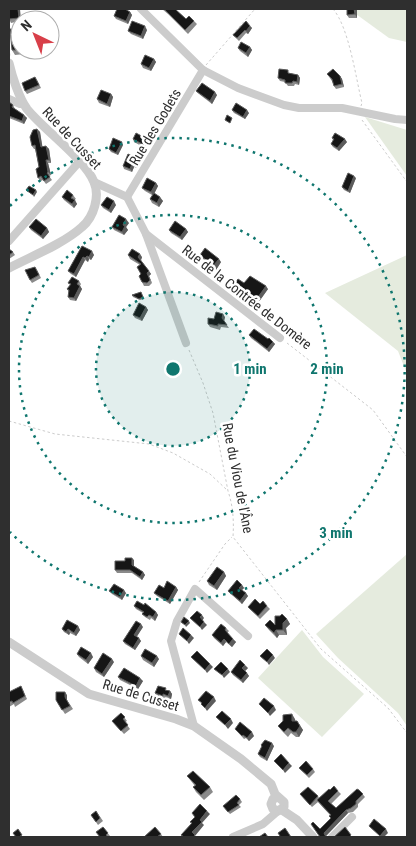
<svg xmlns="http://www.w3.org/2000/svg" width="416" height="846" font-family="'Roboto Condensed',sans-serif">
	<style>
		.green { fill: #e5ebde }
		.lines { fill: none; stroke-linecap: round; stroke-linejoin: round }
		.path { stroke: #ccc; stroke-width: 1; stroke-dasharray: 2.5 2.5; stroke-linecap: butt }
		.minor { stroke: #ccc; stroke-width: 8 }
		.tertiary { stroke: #ccc; stroke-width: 9 }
		.wall { fill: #8a8a8a }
		.shaded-wall { fill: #5c5c5c }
		.building { fill: #161616; stroke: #5c5c5c }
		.ring { fill: none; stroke: #0f766e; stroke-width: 2.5; stroke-dasharray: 2.5 5 }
		.labels { text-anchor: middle; stroke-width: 5; stroke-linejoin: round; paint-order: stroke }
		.street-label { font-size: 14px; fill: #2f2f2f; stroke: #fff }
		.centre { fill: #0f766e; stroke: #fff; stroke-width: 2.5 }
		.ring-label { font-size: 15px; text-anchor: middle; font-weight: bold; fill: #0f766e; stroke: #fff; stroke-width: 5; stroke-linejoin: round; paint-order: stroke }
	</style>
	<rect width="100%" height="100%" fill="#fff"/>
	<g class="green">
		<polygon points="349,9 407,9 407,42 389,38"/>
		<polygon points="365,117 407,130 407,176"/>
		<polygon points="407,255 407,374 398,351 325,293"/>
		<polygon points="407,554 407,726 398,713 338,658 316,634"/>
		<polygon points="302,630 323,657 364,694 322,737 258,678"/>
	</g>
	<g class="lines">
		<g class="path">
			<path d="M333,9C349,27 356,79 362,103L361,106"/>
			<polyline points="9,48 10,56"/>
			<polyline points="206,65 255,9"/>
			<polyline points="362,120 407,182"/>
			<polyline points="287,343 373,410 407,457"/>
			<path d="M189,350L203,383L213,413L228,491C233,506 234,520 233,537L321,649L388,708L407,733"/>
			<polyline points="9,421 55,434 149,444 173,453 210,474 227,490"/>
			<polyline points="199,582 225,544 232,537"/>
		</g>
		<g class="minor">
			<polyline points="141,9 203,70 238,88 284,105 299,108 342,108 395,119 407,120"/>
			<polyline points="9,99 20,104 23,103"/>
			<polyline points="94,182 127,197 146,234 280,338"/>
			<polyline points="127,197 203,70"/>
			<polyline points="146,234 186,343"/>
			<polyline points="9,241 79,162"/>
			<polyline points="194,726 171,641 177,621 195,589 248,636"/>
			<polyline points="233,837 263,824 278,811"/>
			<polyline points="332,837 352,817"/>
		</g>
		<g class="tertiary">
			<path d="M9,63C12,76 19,98 27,109C44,130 85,159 94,182C100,196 94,217 82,227C63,244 32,256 9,268"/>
			<polyline points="9,642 89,694 176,719 194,726 241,759 271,784 275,794 284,802 284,807 278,811 273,809 271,804 273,799 278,797"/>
			<polyline points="282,810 297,820 313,837"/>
		</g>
	</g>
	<g class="wall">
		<polygon points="9,9 21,20 20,20 20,21 11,23 9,19"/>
		<polygon points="162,9 175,9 186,19 194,21 197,24 188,34 168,14"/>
		<polygon points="357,9 357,18 349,18 347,15"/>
		<polygon points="130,12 132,15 128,24 116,19 114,16"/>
		<polygon points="250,26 252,28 248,34 246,33 239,41 233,35"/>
		<polygon points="20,30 20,50 23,50 24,54 15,55 12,50"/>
		<polygon points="147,30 143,39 131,34 128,31"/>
		<polygon points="250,47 252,50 248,57 240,51 238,48"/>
		<polygon points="154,59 156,62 151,71 143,68 141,64"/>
		<polygon points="290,73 298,75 300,78 299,85 295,84 294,86 288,86 285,82 280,81 278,78"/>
		<polygon points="327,74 340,76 342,79 344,87 336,89 334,86 332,81"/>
		<polygon points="37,80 41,88 27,94 25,91"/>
		<polygon points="196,91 217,95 212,104 199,94"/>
		<polygon points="111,94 113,97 110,107 99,103 97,99"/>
		<polygon points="9,102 13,105 15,109 27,118 24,124 9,118"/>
		<polygon points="232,110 249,113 245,119 234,113"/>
		<polygon points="37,129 40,132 42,146 46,146 49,149 51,163 48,163 51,175 49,176 52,180 46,184 43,180 41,181 38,178 39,167 35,149 34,149 32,146"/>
		<polygon points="332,138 347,142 339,151 333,147 331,144 333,140"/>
		<polygon points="133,139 147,139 149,141 145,148 134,142"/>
		<polygon points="123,145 118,155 111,152 109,149"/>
		<polygon points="138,159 139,162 137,168 134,167 132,172 124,169 123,166"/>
		<polygon points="356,178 350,193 344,190 342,187"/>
		<polygon points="156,183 158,186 154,194 163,201 159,207 152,203 150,199 152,195 145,191 142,188"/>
		<polygon points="73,195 76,199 74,200 77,204 74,208 64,200 62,197"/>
		<polygon points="101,205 116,205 111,213 103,208"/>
		<polygon points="129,223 126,227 128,230 124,235 114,230 112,227"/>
		<polygon points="29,227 47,228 49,232 43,239 31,230"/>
		<polygon points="186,229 188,232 182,240 171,233 169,230"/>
		<polygon points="82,246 94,255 91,260 89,259 88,262 85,260 76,277 71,274 68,271"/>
		<polygon points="9,249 13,252 15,255 9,259"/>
		<polygon points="128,255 142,257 141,260 151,274 149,276 152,283 149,286 144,286 142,282 140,265 130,259"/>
		<polygon points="200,255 221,262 216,270 202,258"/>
		<polygon points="37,270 41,278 32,283 30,280"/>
		<polygon points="79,281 81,284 80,286 82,289 76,301 70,300 68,297 69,292 67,289 70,285 68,283"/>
		<polygon points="244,283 268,289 258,303 249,296 247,298 238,291 234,284"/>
		<polygon points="141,292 144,299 140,300 133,297 132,295"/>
		<polygon points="146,307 148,310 142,321 135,318 133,315"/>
		<polygon points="225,317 224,321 229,328 221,327 220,330 210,327 208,324 214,319"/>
		<polygon points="249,335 268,339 273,342 275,344 269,352 251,338"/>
		<polygon points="134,560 134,566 143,572 145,575 142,580 132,573 117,573 115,570"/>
		<polygon points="224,572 226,576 217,590 209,585 207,581"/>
		<polygon points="242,585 244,588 242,590 248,596 242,604 231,594 228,591"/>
		<polygon points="176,587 178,590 170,604 157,596 154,593 164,588"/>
		<polygon points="109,591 126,593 122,600 112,594"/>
		<polygon points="260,604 267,606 270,609 260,619 248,607"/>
		<polygon points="144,605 156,612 158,615 155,621 151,618 150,620 145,617 142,614 143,613 136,609 134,606"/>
		<polygon points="287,619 290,624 286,628 287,635 279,635 277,638 269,630 265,625 275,625"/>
		<polygon points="78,626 80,630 76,636 70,633 69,635 64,632 62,629"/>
		<polygon points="143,627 136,637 141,641 135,650 125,644 123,641"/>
		<polygon points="226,628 229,631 227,633 236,642 232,647 226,642 223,646 214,638 212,635"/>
		<polygon points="77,654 93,657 88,664 79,657"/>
		<polygon points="141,656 159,659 154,667 143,660"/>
		<polygon points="114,662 104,677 96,672 94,668"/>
		<polygon points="248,668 245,671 249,676 243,683 233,675 231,672"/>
		<polygon points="118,677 143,681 138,689 120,680"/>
		<polygon points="23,690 27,699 15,707 14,704 9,707 9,692"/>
		<polygon points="167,690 170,691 172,694 171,699 166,698 165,699 157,697 155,693"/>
		<polygon points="67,695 67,700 73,709 65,714 56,700"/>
		<polygon points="121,713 127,721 125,722 130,729 124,734 115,724"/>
		<polygon points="295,719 295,721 297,721 303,730 299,737 296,737 291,733 288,737 282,731 278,726"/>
		<polygon points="235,729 254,736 249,741 246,738 244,739"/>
		<polygon points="261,745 274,746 267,761 260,757 258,754 262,746"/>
		<polygon points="299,768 313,769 315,772 309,778"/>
		<polygon points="187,776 210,787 213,792 204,800 196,792 193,787 195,786"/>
		<polygon points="330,790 338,791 341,794 331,804 336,808 359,790 365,797 358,804 358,807 353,812 348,813 326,836 320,829 331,818 330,815 318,802 312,807 300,794 318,796 319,798"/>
		<polygon points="240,799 242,802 239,805 241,807 230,814 223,806"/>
		<polygon points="96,811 103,821 98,825 91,815"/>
		<polygon points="103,827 110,836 108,837 99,837"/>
		<polygon points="161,834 163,837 144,837"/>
	</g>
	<g class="shaded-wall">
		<polygon points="18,9 20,9 21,20 19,18"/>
		<polygon points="354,9 357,9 357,18 355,14"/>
		<polygon points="130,12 132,15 128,24 126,21"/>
		<polygon points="145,26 147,30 143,39 141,36"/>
		<polygon points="250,26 252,28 248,34 246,31"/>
		<polygon points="250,47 252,50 248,57 246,53"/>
		<polygon points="154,59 156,62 151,71 149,68"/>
		<polygon points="298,75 300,78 299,85 297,82"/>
		<polygon points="340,76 342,79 344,87 342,84"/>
		<polygon points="215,92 217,95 212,104 210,101"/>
		<polygon points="111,94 113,97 110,107 107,104"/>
		<polygon points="247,110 249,113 245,119 243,117"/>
		<polygon points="24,115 27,118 24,124 22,121"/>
		<polygon points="37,129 40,132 43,150 41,147"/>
		<polygon points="67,131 68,132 65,137 64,135"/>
		<polygon points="147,139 149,141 145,148 144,145"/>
		<polygon points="345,139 347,142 339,151 337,148"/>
		<polygon points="122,142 123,145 118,155 116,153"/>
		<polygon points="46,146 49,149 51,163 49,160"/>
		<polygon points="138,159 139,162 137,168 135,165"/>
		<polygon points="46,160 48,163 51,175 48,172"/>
		<polygon points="132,164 134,167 132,172 130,169"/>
		<polygon points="354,176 356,178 350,193 348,191"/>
		<polygon points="156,183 158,186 153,196 151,192"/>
		<polygon points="36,190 37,192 34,197 33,195"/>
		<polygon points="160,197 163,201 159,207 157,203"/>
		<polygon points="75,200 77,204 74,208 72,204"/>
		<polygon points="114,201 116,205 111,213 109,210"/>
		<polygon points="126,219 129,223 126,227 128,230 124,235 122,232 123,225"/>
		<polygon points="47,228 49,232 43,239 41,236"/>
		<polygon points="186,229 188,232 182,240 180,237"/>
		<polygon points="92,251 94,255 91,260 89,257"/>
		<polygon points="140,254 142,257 141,260 138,257"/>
		<polygon points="87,256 89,259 88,262 85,258"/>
		<polygon points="83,257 85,260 76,277 74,274"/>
		<polygon points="219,259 221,262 216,270 213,266"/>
		<polygon points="149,271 151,274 149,276 152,283 147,273"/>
		<polygon points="80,286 82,289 76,301 74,298"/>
		<polygon points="266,286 268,289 258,303 256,300"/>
		<polygon points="247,293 249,296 247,298 245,295"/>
		<polygon points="146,307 148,310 142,321 140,318"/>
		<polygon points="223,314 225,317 224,321 222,318"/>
		<polygon points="273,342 275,344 269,352 267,349"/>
		<polygon points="132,558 134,560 134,568 132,565"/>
		<polygon points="143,572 145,575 142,580 140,577"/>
		<polygon points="224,572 226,576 217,590 214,586"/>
		<polygon points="242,585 244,588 241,591 239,588"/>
		<polygon points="176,587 178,590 170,604 168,601"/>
		<polygon points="124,590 126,593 122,600 120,597"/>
		<polygon points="246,593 248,596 242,604 240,601"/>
		<polygon points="156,612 158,615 155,621 153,617"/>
		<polygon points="202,615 204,618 202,621 200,617"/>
		<polygon points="287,619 290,624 286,628 287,635 283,630 283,623"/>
		<polygon points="189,621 190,623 186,627 185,625"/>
		<polygon points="204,622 207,625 202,630 200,627"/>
		<polygon points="141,624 143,627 136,638 134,635"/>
		<polygon points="78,626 80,630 76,636 74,633"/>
		<polygon points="68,629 70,633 69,635 66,632"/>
		<polygon points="276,630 279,635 277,638 274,633"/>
		<polygon points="191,635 194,638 189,644 187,641"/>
		<polygon points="139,638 141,641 135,650 133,648"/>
		<polygon points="224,639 226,642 223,646 221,643"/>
		<polygon points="233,639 236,642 232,647 229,644"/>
		<polygon points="91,653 93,657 88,664 86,660"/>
		<polygon points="273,655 275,658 269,665 267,662"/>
		<polygon points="157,656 159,659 154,667 152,663"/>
		<polygon points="112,659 114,662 104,677 102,674"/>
		<polygon points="210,664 213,667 207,673 205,670"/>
		<polygon points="245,665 248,668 244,672 242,668"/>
		<polygon points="228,669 230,672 224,678 222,675"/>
		<polygon points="247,673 249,676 243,683 241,680"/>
		<polygon points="140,678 143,681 138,689 136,686"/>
		<polygon points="170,691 172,694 171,699 168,696"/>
		<polygon points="65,692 67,695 67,700 73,709 65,697"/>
		<polygon points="214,697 216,701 207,711 205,708"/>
		<polygon points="274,706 276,710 270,716 268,713"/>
		<polygon points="292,714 295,719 296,725 292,721"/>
		<polygon points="231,719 233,723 228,729 225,725"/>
		<polygon points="297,721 303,730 299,737 296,732"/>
		<polygon points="252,732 254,736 249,741 247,738"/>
		<polygon points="272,743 274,746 267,761 265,758"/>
		<polygon points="289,763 292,766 285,773 283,770"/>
		<polygon points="346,810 348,813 326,836 327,837 326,837 324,833"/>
		<polygon points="207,811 210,814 202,823 204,825 195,836 192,832 200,820"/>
		<polygon points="386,829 388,833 384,837 381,837 380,836"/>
	</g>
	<g class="building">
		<polygon points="9,9 18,9 19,18 9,19"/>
		<polygon points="117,9 125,9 130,12 126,21 114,16"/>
		<polygon points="164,9 175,9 186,19 189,16 194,21 185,30"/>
		<polygon points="347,9 354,9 355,14 347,15"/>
		<polygon points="132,21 145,26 141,36 128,31"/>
		<polygon points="246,21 250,26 246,31 245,30 237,38 233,35"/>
		<polygon points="10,29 20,30 20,36 19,36 20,50 12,50"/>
		<polygon points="241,42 250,47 246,53 238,48"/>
		<polygon points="145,55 154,59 149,68 141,64"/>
		<polygon points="279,69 288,70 288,73 298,75 297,82 293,81 292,83 285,83 285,80 278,78"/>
		<polygon points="333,69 340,76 342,84 334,86 332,79 327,74"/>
		<polygon points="35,77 39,85 25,91 22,83"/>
		<polygon points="202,83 215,92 210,101 196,91"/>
		<polygon points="101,90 111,94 107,104 97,99"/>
		<polygon points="9,102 13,105 12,107 24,115 22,121 9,116"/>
		<polygon points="236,103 247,110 243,117 232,110"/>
		<polygon points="227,115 232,118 230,123 225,120"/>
		<polygon points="61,128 67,131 64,135 59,132"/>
		<polygon points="37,129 41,147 46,146 49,160 46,160 48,172 47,173 50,177 44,181 41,176 38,178 36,169 39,167 35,145 32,146 30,137 33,130"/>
		<polygon points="136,133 147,139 144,145 133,139"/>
		<polygon points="335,133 345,139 337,148 331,144 334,139 332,138"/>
		<polygon points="113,138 122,142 116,153 109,149"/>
		<polygon points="128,154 138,159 135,165 132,164 130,169 123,166"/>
		<polygon points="348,173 354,176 348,191 342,187"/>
		<polygon points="147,178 156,183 151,192 142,188"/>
		<polygon points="29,186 36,190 33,195 26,190"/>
		<polygon points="67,190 73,195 71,198 75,200 72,204 62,197"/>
		<polygon points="154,193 160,197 157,203 150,199"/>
		<polygon points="107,197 114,201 109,210 101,205"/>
		<polygon points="119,215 126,219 123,225 125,226 122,232 112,227"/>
		<polygon points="36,219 47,228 41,236 29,227"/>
		<polygon points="175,221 186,229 180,237 169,230"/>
		<polygon points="82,246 92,251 89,257 87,256 85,258 83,257 74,274 68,271"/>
		<polygon points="205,248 219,259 213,266 200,255"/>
		<polygon points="9,249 13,252 9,255"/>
		<polygon points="132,249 140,254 138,257 149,271 147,273 150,280 147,283 142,282 139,276 141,274 137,267 141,264 128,255"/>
		<polygon points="35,267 39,275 30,280 25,270"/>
		<polygon points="250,276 266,286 256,300 247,293 245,295 236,288 237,286 234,284 238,279 244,283"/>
		<polygon points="72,277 79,281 77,284 80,286 74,298 68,297 69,290 67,289 71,284 68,283"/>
		<polygon points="141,292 143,297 139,299 132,295"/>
		<polygon points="139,303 146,307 140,318 133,315"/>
		<polygon points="216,312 223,314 222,318 227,325 218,324 218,326 208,324 208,318 214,319"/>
		<polygon points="254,329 268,339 269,338 273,342 267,349 249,335"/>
		<polygon points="125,558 132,558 132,565 143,572 140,577 130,570 115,570 115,561 125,561"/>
		<polygon points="217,567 224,572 214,586 207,581"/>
		<polygon points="237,580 242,585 239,588 246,593 240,601 228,591"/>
		<polygon points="167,581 176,587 168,601 154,593 159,585 164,588"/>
		<polygon points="114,584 124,590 120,597 109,591"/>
		<polygon points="255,599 260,604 263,601 267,606 258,616 248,607"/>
		<polygon points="137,601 144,605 145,603 156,612 153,617 149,615 147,617 142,614 144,612 134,606"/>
		<polygon points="197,611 202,615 200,617 204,622 200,627 190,618"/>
		<polygon points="282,614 287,619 283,623 283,630 276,630 274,633 265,625 270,620 275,625 275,616 280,616"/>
		<polygon points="184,617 189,621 185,625 181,622"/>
		<polygon points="67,620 78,626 74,633 68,629 66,632 62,629"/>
		<polygon points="136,621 141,624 134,635 139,638 133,648 123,641"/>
		<polygon points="221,624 226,628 225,630 233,639 229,644 224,639 221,643 212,635"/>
		<polygon points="183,628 191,635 187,641 179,634"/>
		<polygon points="81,647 91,653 86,660 77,654"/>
		<polygon points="145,649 157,656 152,663 141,656"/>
		<polygon points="267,649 273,655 267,662 260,656"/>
		<polygon points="197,651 210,664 205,670 191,657"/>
		<polygon points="103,653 112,659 102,674 94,668"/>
		<polygon points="240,660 245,665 242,668 247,673 241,680 231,672"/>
		<polygon points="221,662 228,669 222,675 214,669"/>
		<polygon points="124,668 140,678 136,686 118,677"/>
		<polygon points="21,686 25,696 13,703 12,701 9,702 9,692"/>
		<polygon points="158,686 166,688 165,690 170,691 168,696 163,694 163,696 155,693"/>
		<polygon points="206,691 214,697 205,708 201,704 202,703 198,700"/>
		<polygon points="56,692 65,692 65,697 70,706 62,710 56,700"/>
		<polygon points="264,698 274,706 268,713 259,704"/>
		<polygon points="222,711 231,719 225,725 216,717"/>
		<polygon points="121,713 125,717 123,719 128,725 121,731 112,721"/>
		<polygon points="292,714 292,721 297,721 300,726 296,732 293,732 288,728 284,732 278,726 283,721 283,715"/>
		<polygon points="240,722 252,732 247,738 243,735 242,736 235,729"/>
		<polygon points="265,740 272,743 265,758 258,754 262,746 261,745"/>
		<polygon points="281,754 289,763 283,770 274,761"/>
		<polygon points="306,761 313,769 307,775 299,768"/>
		<polygon points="193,771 210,787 201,795 193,787 196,785 187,776"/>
		<polygon points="334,786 338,791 328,801 336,808 357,789 359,790 363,794 356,801 356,804 351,808 346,810 324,833 326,837 320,837 311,824 313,822 320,829 331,818 329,816 331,815 317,800 329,789 330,790"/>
		<polygon points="308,787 318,796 310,805 300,794"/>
		<polygon points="236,795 240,799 237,803 239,805 228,812 223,806"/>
		<polygon points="200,804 207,811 200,820 202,822 192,832 195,835 193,837 184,837 181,835 192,823 190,822 195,817 192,813"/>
		<polygon points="96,811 100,818 96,822 91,815"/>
		<polygon points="374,819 386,829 380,836 369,826"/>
		<polygon points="103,827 108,833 106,835 107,836 106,837 100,837 96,832"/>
		<polygon points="155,827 161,834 157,837 144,837"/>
		<polygon points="345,827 351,835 349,837 334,837"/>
		<polygon points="285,828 291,837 278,837 280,836 278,833"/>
		<polygon points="18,829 22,835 19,837 16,837 13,833"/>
		<polygon points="265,833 268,837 259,837"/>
	</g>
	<circle cx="173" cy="369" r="77" fill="#0f766e" fill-opacity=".12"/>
	<g class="ring">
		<circle cx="173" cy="369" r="77"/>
		<circle cx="173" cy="369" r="154"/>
		<path d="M10 206A231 231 0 1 1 10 532"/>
	</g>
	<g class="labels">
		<g class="street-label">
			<text transform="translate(155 127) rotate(-59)" y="5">Rue des Godets</text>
			<text transform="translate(72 138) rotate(47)" y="5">Rue de Cusset</text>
			<text transform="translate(247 297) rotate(38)" y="5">Rue de la Contrée de Domère</text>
			<text transform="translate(238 478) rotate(79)" y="5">Rue du Viou de l'Âne</text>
			<text transform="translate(141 695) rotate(17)" y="5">Rue de Cusset</text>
		</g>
	</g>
	<circle cx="173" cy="369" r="8" class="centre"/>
	<g class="ring-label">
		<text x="250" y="374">1 min</text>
		<text x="327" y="374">2 min</text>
		<text x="336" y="538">3 min</text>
	</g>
	<rect width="416" height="846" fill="none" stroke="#2f2f2f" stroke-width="20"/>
	<g transform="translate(35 35) rotate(317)"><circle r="24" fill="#ffffff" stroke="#acacac"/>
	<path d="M0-4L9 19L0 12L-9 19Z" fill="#d83f49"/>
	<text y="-8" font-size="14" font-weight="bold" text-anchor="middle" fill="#2f2f2f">N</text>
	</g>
</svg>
